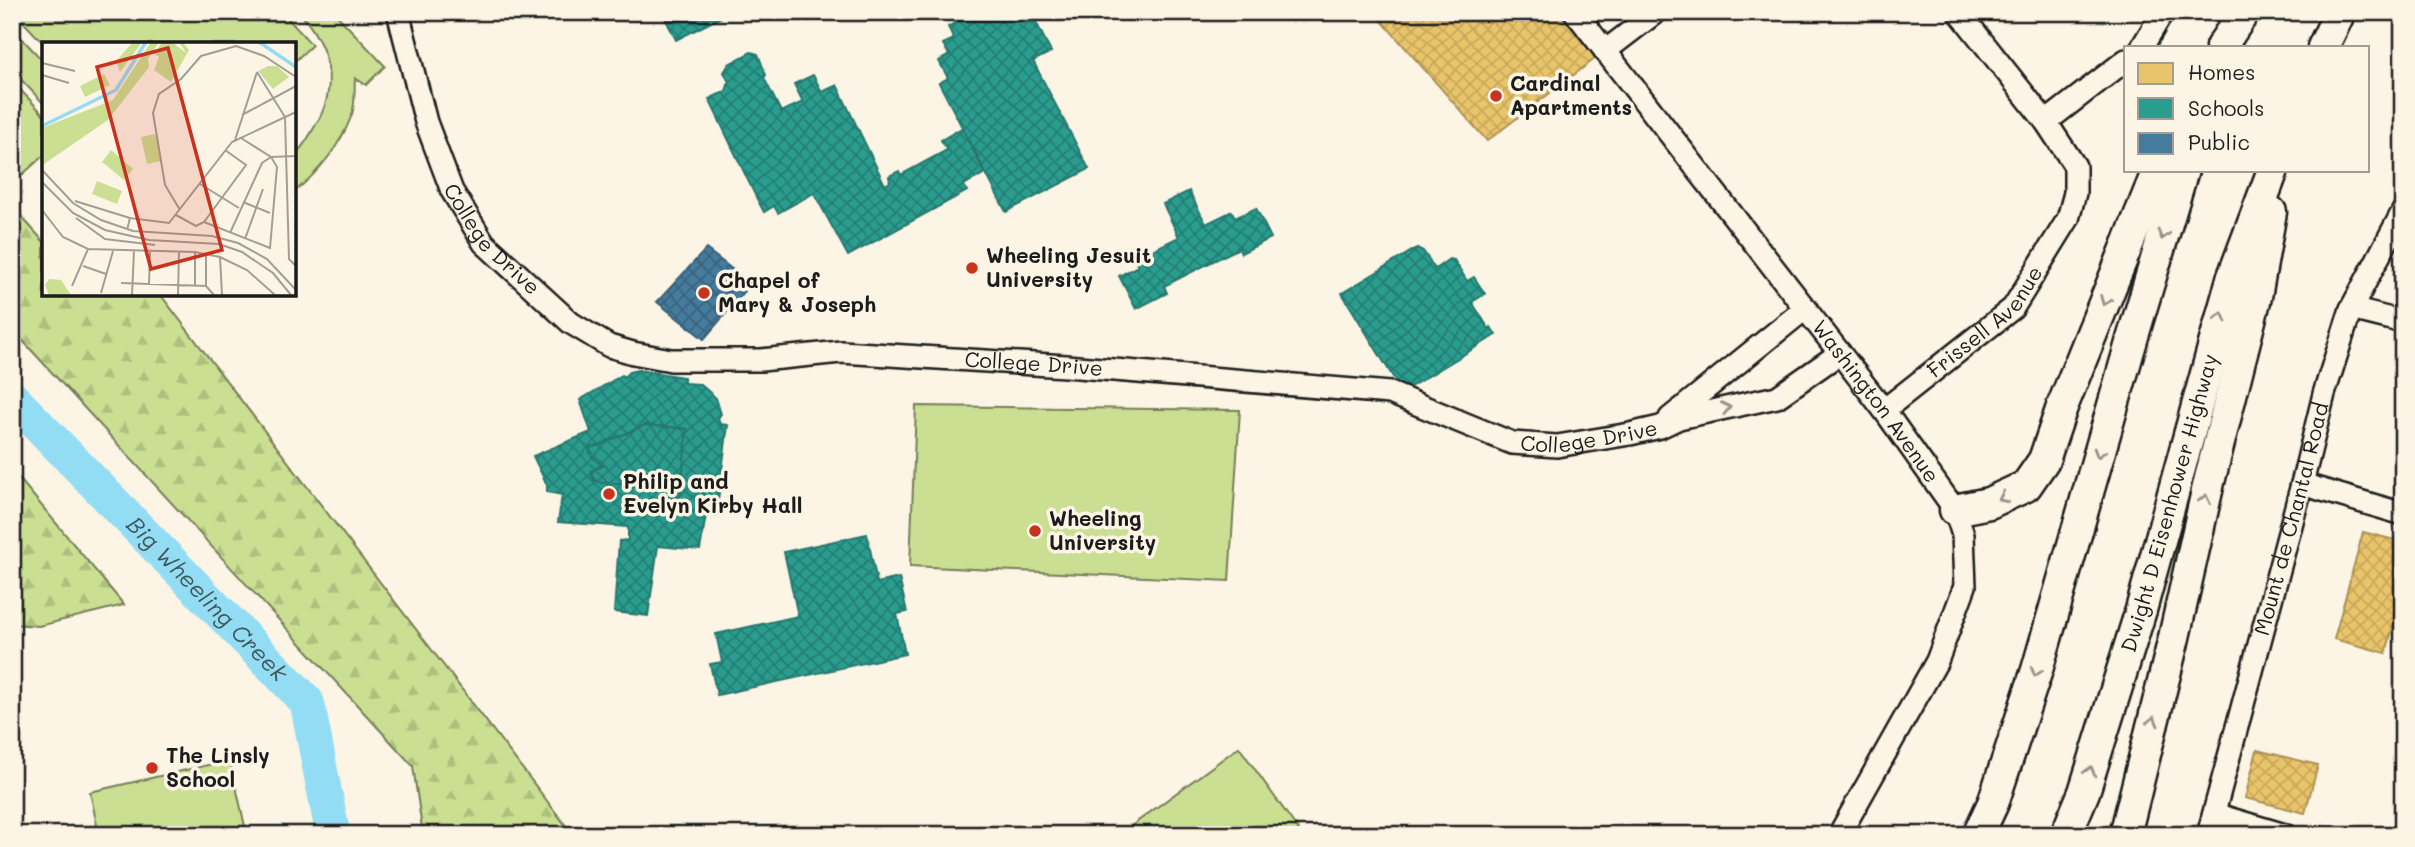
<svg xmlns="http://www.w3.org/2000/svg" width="2415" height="847" font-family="Mali,sans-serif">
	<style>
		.forest { fill: url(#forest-firs); stroke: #747e58; stroke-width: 2 }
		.garden { fill: #cbdf93; stroke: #747e58; stroke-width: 2 }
		.homes { fill: url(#homes-cross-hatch); stroke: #ac9253; stroke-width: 2 }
		.schools { fill: url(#schools-cross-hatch); stroke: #26766c; stroke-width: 2; fill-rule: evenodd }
		.public { fill: url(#public-cross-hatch); stroke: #395e76; stroke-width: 2 }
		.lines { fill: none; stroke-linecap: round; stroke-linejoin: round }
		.river { stroke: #93ddf4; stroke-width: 35 }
		.minor-casing { stroke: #1c1c1c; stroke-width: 26 }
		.highway-casing { stroke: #1c1c1c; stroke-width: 35 }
		.minor { stroke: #fcf5e5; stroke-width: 21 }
		.highway { stroke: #fcf5e5; stroke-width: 30 }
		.oneway { stroke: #97938b }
		.poi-dot { fill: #c8321e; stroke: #fcf5e5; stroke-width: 2.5 }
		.labels { text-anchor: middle; stroke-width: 7; stroke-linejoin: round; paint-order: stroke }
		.poi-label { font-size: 21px; font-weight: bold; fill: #1c1c1c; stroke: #fcf5e5; text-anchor: start }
		.street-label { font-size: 21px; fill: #1c1c1c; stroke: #fcf5e5 }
		.water-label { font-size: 23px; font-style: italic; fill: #40565d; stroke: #fcf5e5 }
		.inset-river { fill: none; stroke: #93ddf4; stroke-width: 3.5 }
		.inset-road { fill: none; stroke: #a29e95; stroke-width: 2 }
		.view { fill: #c8321e; fill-opacity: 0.15; stroke: #c8321e; stroke-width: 3.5 }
		.inset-edge { fill: none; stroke: #1c1c1c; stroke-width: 3.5 }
	</style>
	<defs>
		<pattern id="forest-firs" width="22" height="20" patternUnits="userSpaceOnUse" patternTransform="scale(1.75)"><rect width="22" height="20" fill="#cbdf93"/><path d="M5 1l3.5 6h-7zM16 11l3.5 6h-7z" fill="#aebf7e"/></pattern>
		<pattern id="homes-cross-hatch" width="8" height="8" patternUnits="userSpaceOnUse" patternTransform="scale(1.75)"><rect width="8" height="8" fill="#e9c46a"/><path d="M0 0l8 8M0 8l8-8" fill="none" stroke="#c7a85b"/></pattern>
		<pattern id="schools-cross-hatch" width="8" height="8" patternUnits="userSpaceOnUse" patternTransform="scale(1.75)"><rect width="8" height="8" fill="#2a9d8f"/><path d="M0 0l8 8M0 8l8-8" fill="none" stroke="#237f74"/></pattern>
		<pattern id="public-cross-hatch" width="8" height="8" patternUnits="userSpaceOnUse" patternTransform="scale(1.75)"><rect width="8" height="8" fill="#457b9d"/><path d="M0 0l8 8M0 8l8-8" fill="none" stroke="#39647f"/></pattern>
	</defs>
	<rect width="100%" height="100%" fill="#fcf5e5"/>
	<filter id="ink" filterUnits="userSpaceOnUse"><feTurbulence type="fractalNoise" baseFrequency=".0143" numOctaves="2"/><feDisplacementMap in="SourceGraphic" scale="14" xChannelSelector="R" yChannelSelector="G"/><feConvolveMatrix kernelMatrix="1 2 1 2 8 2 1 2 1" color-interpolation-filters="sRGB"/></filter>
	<g filter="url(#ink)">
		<g class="forest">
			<polygon points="12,206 44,242 44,294 160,294 573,835 423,835 413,766 12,329"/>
			<polygon points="12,470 124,605 39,626 12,624"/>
		</g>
		<g class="garden">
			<polygon points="14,12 282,12 312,45 294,62 294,44 44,44"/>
			<path d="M299,12H334L385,66L366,85L355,78C354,90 356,106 351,117C340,146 318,173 294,192V155C303,148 308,138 314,128C340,87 330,47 299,12Z"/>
			<polygon points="12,28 44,62 44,104 12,70"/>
			<polygon points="12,81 44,115 44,155 23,174 12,162"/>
			<polygon points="916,406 1240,410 1229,581 910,566"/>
			<polygon points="1239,747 1302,835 1119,835"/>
			<polygon points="230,760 247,835 99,835 90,792"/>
		</g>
		<g class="homes">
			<polygon points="1374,12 1571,12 1605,51 1487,141"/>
			<polygon points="2363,532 2403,542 2403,590 2386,653 2334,639"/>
			<polygon points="2257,750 2318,765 2305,813 2245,798"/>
		</g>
		<g class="schools">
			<polygon points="662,12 724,12 725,15 676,40"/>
			<polygon points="953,12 1031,12 1051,52 1033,61 1089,169 1006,212 939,83 948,78 939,61 949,55 943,44 954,39 948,27 958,21"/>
			<polygon points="751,52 758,54 766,75 764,78 781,112 803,102 794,84 813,75 822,92 837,85 885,185 890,182 889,176 899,171 901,175 947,150 941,140 962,128 985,173 964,185 967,191 848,256 814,193 778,213 774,206 764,212 756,197 709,99 726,91 729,82 724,72 729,64"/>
			<polygon points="1189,191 1206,224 1232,211 1235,218 1256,208 1271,238 1241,253 1239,248 1164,286 1167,293 1136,309 1119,276 1138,266 1134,259 1179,237 1163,204"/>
			<polygon points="1417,248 1423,251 1435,269 1449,259 1454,260 1467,281 1474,277 1485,294 1472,302 1489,329 1491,327 1496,335 1402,392 1342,293"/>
			<path d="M638,370L684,377V383L700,384L716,398L721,414L718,418L720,424L728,425L716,516L706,515L700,550L658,546L648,616L614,612L619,541L628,540V527L558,522L562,495L547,492V485L533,456L591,432L580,400L622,375L624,377L629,372ZM645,425L687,429L680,499L664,497L663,491L656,490L652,483H602L594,480L591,471L603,466L591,455L589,448L600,445Z"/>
			<polygon points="645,425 687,429 680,499 664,497 663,491 656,490 652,483 602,483 594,480 591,471 603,466 591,455 589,448 600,445"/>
			<polygon points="867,534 877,583 899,578 907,612 897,614 905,654 717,695 710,664 722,662 716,634 798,616 784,552"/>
		</g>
		<polygon class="public" points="706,249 751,284 704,339 657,302"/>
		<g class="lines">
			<path class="river" id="s1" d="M12,398L307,702L333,835"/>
			<g class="minor-casing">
				<g id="minor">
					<path id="s2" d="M398,12L426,122L452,191L484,243L571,323L609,346L633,353L671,360H761L841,352L1066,366L1390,393L1512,443L1557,446L1630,434L1660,427L1679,418L1777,397L1840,353"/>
					<path id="s3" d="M1575,12L1884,410L1955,510L1963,535L1965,586L1937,661L1839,835"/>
					<polyline points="2142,47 2163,12"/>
					<polyline points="1605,51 1656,12"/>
					<polyline points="2046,122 2126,60"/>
					<polyline points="2351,309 2403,322"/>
					<path id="s4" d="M1884,410L2013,308L2068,219L2075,193V166L2046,122L1959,12"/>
					<polyline points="1670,418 1806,308"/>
					<polyline points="2302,484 2403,514"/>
					<polyline points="2214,814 2285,835"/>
					<path id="s5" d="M2208,835L2302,484L2324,394L2351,309L2403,211"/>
				</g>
			</g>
			<g class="highway-casing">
				<g id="highway">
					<polyline points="2221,47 2244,12"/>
					<polyline points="2323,47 2340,12"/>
					<polyline points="1955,510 1989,503 2026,486 2044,460 2062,407 2158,170"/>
					<polyline points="1978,835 1993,803 2037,670 2133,336 2183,170"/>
					<path id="s6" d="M2066,835L2084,792L2141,610L2232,279L2273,170"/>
					<polyline points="2125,835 2173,642 2209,482 2256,297 2271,212"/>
				</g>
			</g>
			<use href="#minor" class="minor"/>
			<use href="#highway" class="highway"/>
		</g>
		<defs><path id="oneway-chevron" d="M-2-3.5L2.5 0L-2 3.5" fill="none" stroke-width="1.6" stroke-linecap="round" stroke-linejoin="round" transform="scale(1.75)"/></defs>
		<g class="oneway">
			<use href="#oneway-chevron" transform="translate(2163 235) rotate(106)"/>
			<use href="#oneway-chevron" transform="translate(2105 301) rotate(112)"/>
			<use href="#oneway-chevron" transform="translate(2221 317) rotate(-75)"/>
			<use href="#oneway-chevron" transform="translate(1726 408) rotate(-12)"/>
			<use href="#oneway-chevron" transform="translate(2099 453) rotate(106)"/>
			<use href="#oneway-chevron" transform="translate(2003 498) rotate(156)"/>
			<use href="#oneway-chevron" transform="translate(2205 499) rotate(-77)"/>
			<use href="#oneway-chevron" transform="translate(2036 672) rotate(107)"/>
			<use href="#oneway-chevron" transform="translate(2153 721) rotate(-76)"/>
			<use href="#oneway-chevron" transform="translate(2090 771) rotate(-73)"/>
		</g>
	</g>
	<g class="poi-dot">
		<circle cx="1496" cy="96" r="7"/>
		<circle cx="972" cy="268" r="7"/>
		<circle cx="704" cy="293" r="7"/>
		<circle cx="609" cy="494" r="7"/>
		<circle cx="1035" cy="531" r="7"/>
		<circle cx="152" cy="768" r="7"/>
	</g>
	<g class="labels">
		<g class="poi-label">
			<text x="1510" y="91">Cardinal<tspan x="1510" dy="24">Apartments</tspan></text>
			<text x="986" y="263">Wheeling Jesuit<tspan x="986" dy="24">University</tspan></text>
			<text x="718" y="288">Chapel of<tspan x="718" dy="24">Mary &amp; Joseph</tspan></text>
			<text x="623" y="489">Philip and<tspan x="623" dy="24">Evelyn Kirby Hall</tspan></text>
			<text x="1049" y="526">Wheeling<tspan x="1049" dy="24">University</tspan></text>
			<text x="166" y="763">The Linsly<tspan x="166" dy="24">School</tspan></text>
		</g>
		<g class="street-label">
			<text dy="7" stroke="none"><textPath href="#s2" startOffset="250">College Drive</textPath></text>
			<text dy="7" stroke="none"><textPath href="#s4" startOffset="135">Frissell Avenue</textPath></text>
			<text dy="7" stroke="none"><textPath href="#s2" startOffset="838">College Drive</textPath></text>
			<text dy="7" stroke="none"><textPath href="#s3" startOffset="492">Washington Avenue</textPath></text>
			<text dy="7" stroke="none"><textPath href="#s2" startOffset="1405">College Drive</textPath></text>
			<text dy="7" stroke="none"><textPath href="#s6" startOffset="348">Dwight D Eisenhower Highway</textPath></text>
			<text dy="7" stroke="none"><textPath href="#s5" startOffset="327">Mount de Chantal Road</textPath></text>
		</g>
		<g class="water-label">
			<text dy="8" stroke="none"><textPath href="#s1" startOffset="280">Big Wheeling Creek</textPath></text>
		</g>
	</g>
	<g transform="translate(42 42)">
		<rect width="254" height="254" fill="#fcf5e5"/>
		<path d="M91,0H100L78,30L74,19ZM109,0H117L106,17L107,25L66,78L2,122L0,86L71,58ZM7,237L19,238L29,253H7L3,243Z" fill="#cbdf93"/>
		<path d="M120,0H130L144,11L137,0H141L147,8L129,40L112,28L117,15L112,12ZM226,24H235L247,35L231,47L216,29ZM62,32L68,43L43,55L38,44ZM113,92L120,119L105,122L99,95ZM69,108L91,127L82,138L60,120ZM55,139L80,149L75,162L50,152Z" fill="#cbdf93"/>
		<path class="inset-river" d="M217,0L254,25M0,84L74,48L104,0"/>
		<path class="inset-road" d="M0,21L33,29M215,30L243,75L247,217L254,224M0,33L27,41M200,73L254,44M193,98L215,30M229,115L254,114M0,128L31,161L59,178L91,189L170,194L196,201L225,217L254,248M0,140L31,171L63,188L107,198L177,202L200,210L231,231L249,253M158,142L197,166M33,159L88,176M201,160L228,171M0,168L21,195L46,207L153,210L178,215L205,228L233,253M138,168L123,143L111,71L117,52L139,37L159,14L194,4L222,14L254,35M134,173L154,184L162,180L204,123L183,108M34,176L63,197L113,203M162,180L228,206L235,125L229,115L199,96M85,188L88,176L127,181L190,100L254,70M188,191L220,121L229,115M203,197L221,147M153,210V243M164,212V244M178,215L180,253M41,224L64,232M79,241L164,244L172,253M107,243L108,210M30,244L46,207M59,251L71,209M90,253L92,209M136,253L137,210"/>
		<path class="view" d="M126,6L180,208L109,227L55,25Z"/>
		<rect width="254" height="254" class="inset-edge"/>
	</g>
	<rect width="2415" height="847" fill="none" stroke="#fcf5e5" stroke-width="42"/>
	<rect x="21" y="21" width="2373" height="805" fill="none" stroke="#1c1c1c" stroke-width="2.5" filter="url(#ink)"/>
	<rect x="2124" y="46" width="245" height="126" fill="#fcf5e5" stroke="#a29e95" stroke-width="2"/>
	<rect x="2138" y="63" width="35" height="21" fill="#e9c46a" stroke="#a29e95" stroke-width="2"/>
	<text x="2188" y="80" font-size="21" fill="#1c1c1c">Homes</text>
	<rect x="2138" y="98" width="35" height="21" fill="#2a9d8f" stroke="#a29e95" stroke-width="2"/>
	<text x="2188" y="116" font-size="21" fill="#1c1c1c">Schools</text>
	<rect x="2138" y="133" width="35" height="21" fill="#457b9d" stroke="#a29e95" stroke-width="2"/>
	<text x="2188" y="150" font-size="21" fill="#1c1c1c">Public</text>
</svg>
